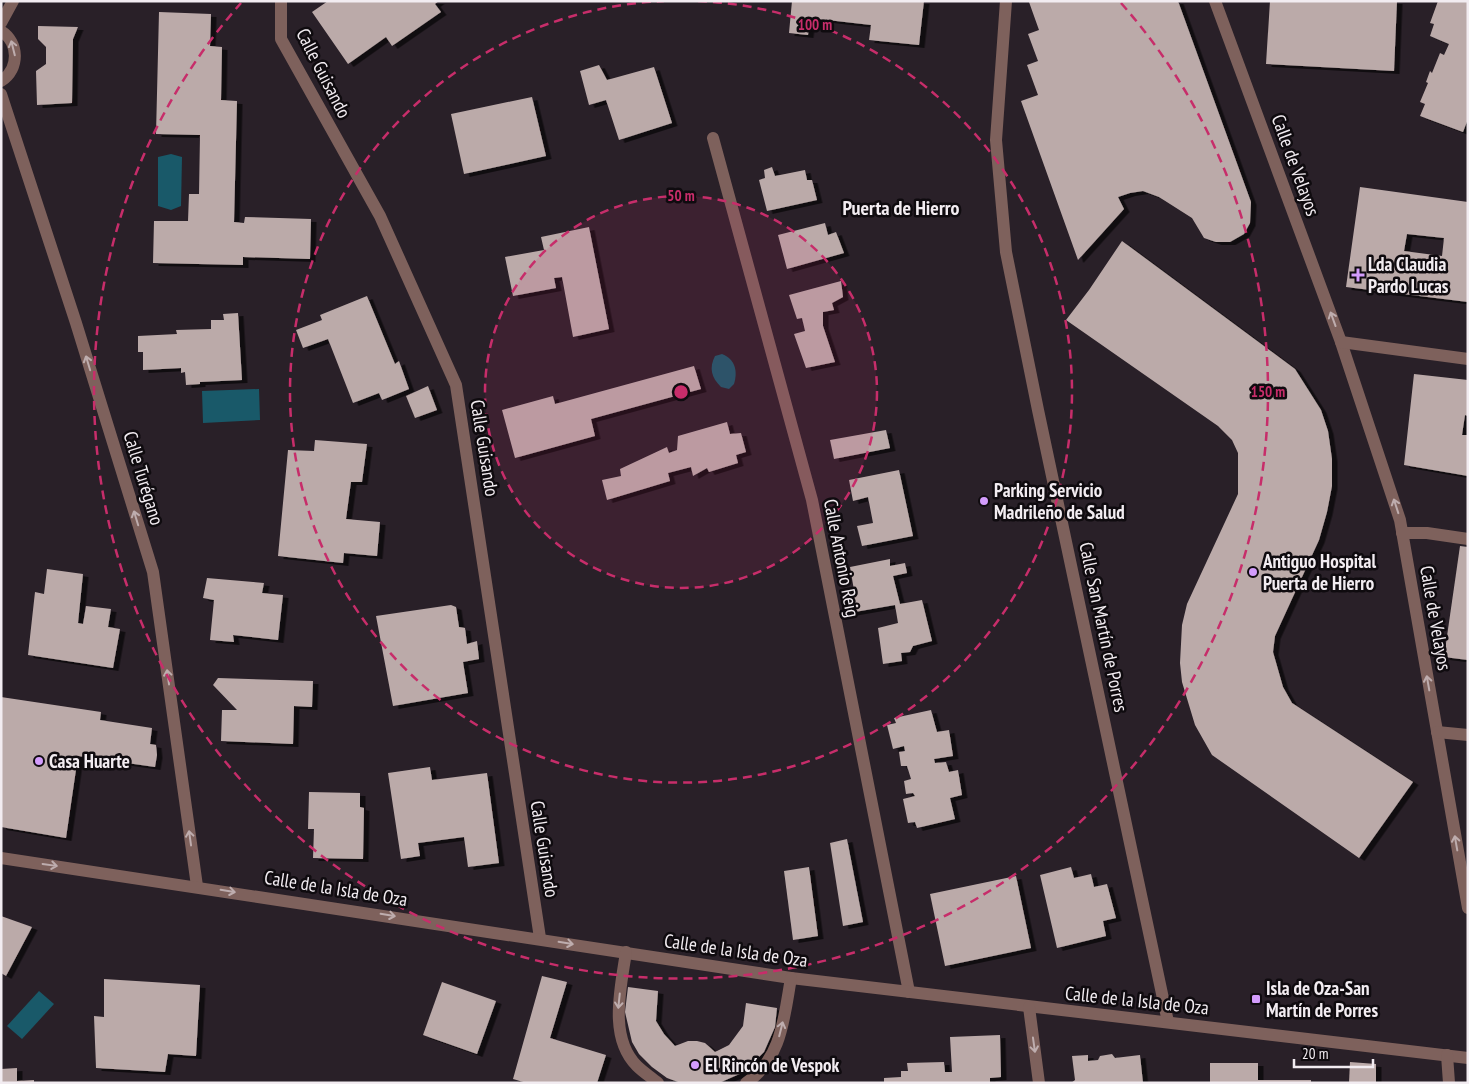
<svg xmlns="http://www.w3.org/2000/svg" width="1469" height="1084" font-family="'PT Sans Narrow',sans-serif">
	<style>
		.water { fill: #195969 }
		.building { fill: #bbaaa9; fill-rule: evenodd; filter: url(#shadow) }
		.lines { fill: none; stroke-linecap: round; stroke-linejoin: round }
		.minor { stroke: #7e615c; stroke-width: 12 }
		.oneway { stroke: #beadae }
		.ring { fill: none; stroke: #c72d6a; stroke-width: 2.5; stroke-dasharray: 9 6 }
		.poi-dot { fill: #d39cfc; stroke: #0f0b0f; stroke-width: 2 }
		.labels { text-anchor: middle; stroke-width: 5; stroke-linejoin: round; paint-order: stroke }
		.street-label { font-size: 19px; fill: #f2ecf1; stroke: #0f0b0f }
		.poi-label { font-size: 19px; font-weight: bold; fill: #f2ecf1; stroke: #0f0b0f; text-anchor: start }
		.neighbourhood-label { font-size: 20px; font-weight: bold; fill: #f2ecf1; stroke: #0f0b0f }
		.centre { fill: #c72d6a; stroke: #0f0b0f; stroke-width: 2.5 }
		.ring-label { font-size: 15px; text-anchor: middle; font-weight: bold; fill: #c72d6a; stroke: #0f0b0f; stroke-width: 5; stroke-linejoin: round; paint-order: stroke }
	</style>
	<defs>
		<filter id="shadow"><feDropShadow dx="5.5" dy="3" stdDeviation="0" flood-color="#0009"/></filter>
	</defs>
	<rect width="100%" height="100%" fill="#292028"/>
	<g class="water">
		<polygon points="171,154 182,157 181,206 171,210 158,206 158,157"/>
		<path d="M722,354C735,359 738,371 734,384L729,389L721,387C711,377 709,368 715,356Z"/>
		<polygon points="259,389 260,420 203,423 202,391"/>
		<polygon points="39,991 54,1004 22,1039 7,1026"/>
	</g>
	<g class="building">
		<polygon points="328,1 439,1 435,4 441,12 392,46 386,37 348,64 312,12"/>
		<polygon points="792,1 924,1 919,45 869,40 871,25 810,18 808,35 789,33"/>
		<polygon points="1178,1 1251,202 1250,223 1244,234 1230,242 1216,242 1204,238 1192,218 1159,197 1143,191 1130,193 1118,197 1124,209 1078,260 1021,101 1038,95 1027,65 1038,61 1028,34 1039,30 1029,2"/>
		<polygon points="1270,1 1397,1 1394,71 1266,64"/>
		<polygon points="1438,1 1468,1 1468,119 1463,132 1420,116 1425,104 1420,102 1428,83 1426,82 1430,71 1432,73 1440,53 1444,55 1449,44 1430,36 1434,24 1430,23"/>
		<polygon points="159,12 211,14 210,46 222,47 221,100 237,101 234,222 244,223 245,217 311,219 310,259 243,257 243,265 153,263 154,221 188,221 189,194 199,194 200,135 156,134"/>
		<polygon points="38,26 78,27 73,39 72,103 37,105 36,71 46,64 46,47 38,39"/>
		<polygon points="599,65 607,80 654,67 672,123 619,140 606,100 589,105 580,71"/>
		<polygon points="532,97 546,156 464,174 451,114"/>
		<polygon points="772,167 775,176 805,170 807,180 812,180 817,200 767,211 759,180 765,178 764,170"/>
		<path d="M1360,187L1468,202V302L1346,287ZM1407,234L1444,238L1442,256L1404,251Z"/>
		<polygon points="825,223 828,235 836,232 844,253 787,269 778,235"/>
		<polygon points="589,227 609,329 573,337 562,277 554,278 556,288 513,296 505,257 544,250 541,237"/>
		<polygon points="1122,241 1295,369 1321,410 1328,431 1332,459 1332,486 1327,512 1319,540 1275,636 1273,652 1283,687 1292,703 1413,782 1359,858 1212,755 1195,725 1182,682 1180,663 1182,625 1187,604 1238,494 1238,453 1232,440 1218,426 1066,320 1089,290"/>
		<polygon points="841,281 843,297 832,303 834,310 823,312 823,326 835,362 806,368 794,334 805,331 802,318 797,319 789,295"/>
		<polygon points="367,296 395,364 399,361 409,389 382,400 379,393 353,403 328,339 303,348 296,330 322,320 320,315"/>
		<polygon points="238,313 242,380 200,382 200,384 186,385 185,372 181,373 181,368 143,370 143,352 138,352 138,336 177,334 176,330 211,329 211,320 224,320 223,314"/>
		<polygon points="694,366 701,389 591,419 595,436 515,458 502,410 553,396 555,404"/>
		<polygon points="1414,374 1468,380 1468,416 1465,415 1462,435 1468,435 1468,476 1404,465"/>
		<polygon points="428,386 437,410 415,418 406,396"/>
		<polygon points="727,422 730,434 741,433 746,452 736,455 738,463 709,472 707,468 693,476 691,467 668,473 670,481 607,500 602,480 621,476 620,469 667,447 669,453 677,450 678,436"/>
		<polygon points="886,430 890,448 834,459 830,440"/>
		<polygon points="315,440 367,444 362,482 351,482 346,519 380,522 377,556 344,553 343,563 278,556 288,450 314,451"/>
		<polygon points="899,470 913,536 862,546 857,526 873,523 868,497 853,501 849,480"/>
		<polygon points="1460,546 1468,547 1468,660 1444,657"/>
		<polygon points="890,559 890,566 905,563 907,573 893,576 900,604 922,600 932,641 913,646 910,652 901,653 902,661 883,664 878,628 898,623 895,605 849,613 847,598 855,596 850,567"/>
		<polygon points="47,569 83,574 78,623 83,624 86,606 111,609 108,627 120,629 113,668 28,655 35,592 44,594"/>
		<polygon points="207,578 264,583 262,593 283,595 278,640 233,635 234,642 210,640 214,600 203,598"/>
		<polygon points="451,605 456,607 459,627 465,628 467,644 477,641 479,659 463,662 468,693 393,706 376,616"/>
		<polygon points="218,678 313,681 312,707 294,706 293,744 221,741 222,710 237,710 213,685"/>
		<polygon points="1,697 101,712 100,720 152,728 150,744 156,745 157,755 155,767 78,756 66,838 1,827"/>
		<polygon points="931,710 937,732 949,730 953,756 934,759 935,763 946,762 949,772 958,770 962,795 950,798 955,819 917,828 915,822 908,823 903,799 915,796 913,793 906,794 904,781 911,779 907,766 901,766 899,752 905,751 904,746 893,749 887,725 896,723 894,718"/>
		<polygon points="430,767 432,780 487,773 499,863 468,867 464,837 418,843 420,856 401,859 388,773"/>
		<polygon points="309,792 360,793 360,807 364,808 363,859 313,858 314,829 308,829"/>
		<polygon points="847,839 863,922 843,926 830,843"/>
		<polygon points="809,867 818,936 793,940 784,871"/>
		<polygon points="1071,867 1074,878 1091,874 1094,887 1107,884 1116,918 1103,921 1106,936 1057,948 1040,875"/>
		<polygon points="1016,876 1031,948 945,966 930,894"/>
		<polygon points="1,916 32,927 6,976 1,973"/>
		<polygon points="542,976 567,982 550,1038 606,1055 597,1083 527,1083 513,1079"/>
		<polygon points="104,979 200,985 196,1056 168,1054 165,1072 96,1068 94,1016 104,1017"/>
		<polygon points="442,982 496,1001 477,1054 423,1035"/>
		<polygon points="628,987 658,991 656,1021 664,1034 675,1046 688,1041 697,1041 705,1043 715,1052 729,1045 743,1026 746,1003 777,1008 775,1027 764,1052 744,1072 719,1083 681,1083 667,1078 652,1067 639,1054 632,1042 625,1012"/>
		<polygon points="1000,1035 1001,1077 990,1078 990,1083 884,1083 884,1078 901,1077 901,1071 908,1071 907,1063 944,1062 945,1072 952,1072 950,1037"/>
		<polygon points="1112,1054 1115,1058 1140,1055 1143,1083 1071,1083 1075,1080 1072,1056 1088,1055 1088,1061 1098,1060 1100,1056"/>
		<polygon points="1350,1062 1376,1064 1376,1083 1349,1083"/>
		<polygon points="1210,1063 1258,1063 1258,1080 1311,1080 1311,1083 1210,1083"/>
		<polygon points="17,1068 17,1081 34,1080 34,1083 1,1083 1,1069"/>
	</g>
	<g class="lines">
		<g class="minor">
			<polyline points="281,1 281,39 380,216 456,385 540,938"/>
			<polyline points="1006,1 996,140 1006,252 1038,410 1168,1022"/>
			<polyline points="1215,1 1341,342 1400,520 1468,908"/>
			<polyline points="1,23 13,1"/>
			<path d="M1,31C19,42 20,69 1,81"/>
			<polyline points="1,94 76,323 153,572 197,886"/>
			<polyline points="713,138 812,500 909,992"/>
			<polyline points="1341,342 1468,359"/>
			<polyline points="1402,533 1427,533 1468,539"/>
			<polyline points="1437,732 1468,735"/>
			<polyline points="1,858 791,978 1468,1058"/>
			<path d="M626,952C621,987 608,1037 637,1066C643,1072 651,1077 658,1083"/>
			<polyline points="1029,1007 1039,1083"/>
			<polyline points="1447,1055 1449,1083"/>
			<path d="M746,1083C782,1059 784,1017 791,978"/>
		</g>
	</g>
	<defs><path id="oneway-shaft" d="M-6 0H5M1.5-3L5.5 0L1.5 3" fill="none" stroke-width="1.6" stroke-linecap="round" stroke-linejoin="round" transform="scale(1.25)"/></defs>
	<g class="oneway">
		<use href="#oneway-shaft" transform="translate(13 48) rotate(-104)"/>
		<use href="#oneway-shaft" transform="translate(1333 319) rotate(-110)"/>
		<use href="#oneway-shaft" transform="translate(88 363) rotate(-107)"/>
		<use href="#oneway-shaft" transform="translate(1396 506) rotate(-108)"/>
		<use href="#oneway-shaft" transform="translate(136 518) rotate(-107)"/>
		<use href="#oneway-shaft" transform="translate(168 677) rotate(-98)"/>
		<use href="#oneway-shaft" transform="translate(1428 683) rotate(-100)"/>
		<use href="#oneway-shaft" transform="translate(190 838) rotate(-98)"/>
		<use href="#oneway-shaft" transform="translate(1456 843) rotate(-100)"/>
		<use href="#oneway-shaft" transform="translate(50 865) rotate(8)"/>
		<use href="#oneway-shaft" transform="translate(228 891) rotate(9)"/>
		<use href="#oneway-shaft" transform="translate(388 915) rotate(9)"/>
		<use href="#oneway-shaft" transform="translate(566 943) rotate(9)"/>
		<use href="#oneway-shaft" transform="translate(619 1001) rotate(96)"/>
		<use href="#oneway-shaft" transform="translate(781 1029) rotate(-76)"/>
		<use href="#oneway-shaft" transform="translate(1034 1045) rotate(82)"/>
	</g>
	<circle cx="681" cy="392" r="196" fill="#c72d6a" fill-opacity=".12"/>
	<g class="ring">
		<circle cx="681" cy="392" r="196"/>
		<path d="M698 1A391 391 0 1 1 664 1"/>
		<path d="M1121 3A587 587 0 1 1 241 3"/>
	</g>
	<g class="poi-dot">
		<path d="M1355.5 267.5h5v5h5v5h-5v5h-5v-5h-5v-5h5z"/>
		<circle cx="984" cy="501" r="5"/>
		<circle cx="1253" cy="572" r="5"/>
		<circle cx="39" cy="761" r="5"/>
		<rect x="1251" y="994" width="10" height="10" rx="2.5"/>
		<circle cx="695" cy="1065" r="5"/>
	</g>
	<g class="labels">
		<g class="street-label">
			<text transform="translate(324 73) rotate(63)" y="7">Calle Guisando</text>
			<text transform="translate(1296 165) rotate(70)" y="7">Calle de Velayos</text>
			<text transform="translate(485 448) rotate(81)" y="7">Calle Guisando</text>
			<text transform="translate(144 478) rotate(73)" y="7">Calle Turégano</text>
			<text transform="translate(842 558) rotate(79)" y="7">Calle Antonio Reig</text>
			<text transform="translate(1436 618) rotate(80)" y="7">Calle de Velayos</text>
			<text transform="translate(1104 627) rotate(78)" y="7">Calle San Martín de Porres</text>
			<text transform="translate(545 849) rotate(81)" y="7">Calle Guisando</text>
			<text transform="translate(336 888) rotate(9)" y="7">Calle de la Isla de Oza</text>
			<text transform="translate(736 950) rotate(8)" y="7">Calle de la Isla de Oza</text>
			<text transform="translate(1137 1000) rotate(6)" y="7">Calle de la Isla de Oza</text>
		</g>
		<g class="poi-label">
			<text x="1368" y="271">Lda Claudia<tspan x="1368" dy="22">Pardo Lucas</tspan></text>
			<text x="994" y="497">Parking Servicio<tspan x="994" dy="22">Madrileño de Salud</tspan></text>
			<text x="1263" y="568">Antiguo Hospital<tspan x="1263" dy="22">Puerta de Hierro</tspan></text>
			<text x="49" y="768">Casa Huarte</text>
			<text x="1266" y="995">Isla de Oza-San<tspan x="1266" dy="22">Martín de Porres</tspan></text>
			<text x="705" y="1072">El Rincón de Vespok</text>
		</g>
		<g class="neighbourhood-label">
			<text x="901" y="215">Puerta de Hierro</text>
		</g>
	</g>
	<circle cx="681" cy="392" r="8" class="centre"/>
	<g class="ring-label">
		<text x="815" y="30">100 m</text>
		<text x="681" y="201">50 m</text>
		<text x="1268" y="397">150 m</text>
	</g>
	<rect width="1469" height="1084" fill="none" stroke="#f2ecf1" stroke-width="5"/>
	<path d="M1294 1059v8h79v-8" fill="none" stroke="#f2ecf1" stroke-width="2.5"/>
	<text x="1302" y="1059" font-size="15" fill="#f2ecf1" stroke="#0f0b0f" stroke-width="4" paint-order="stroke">20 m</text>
</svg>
